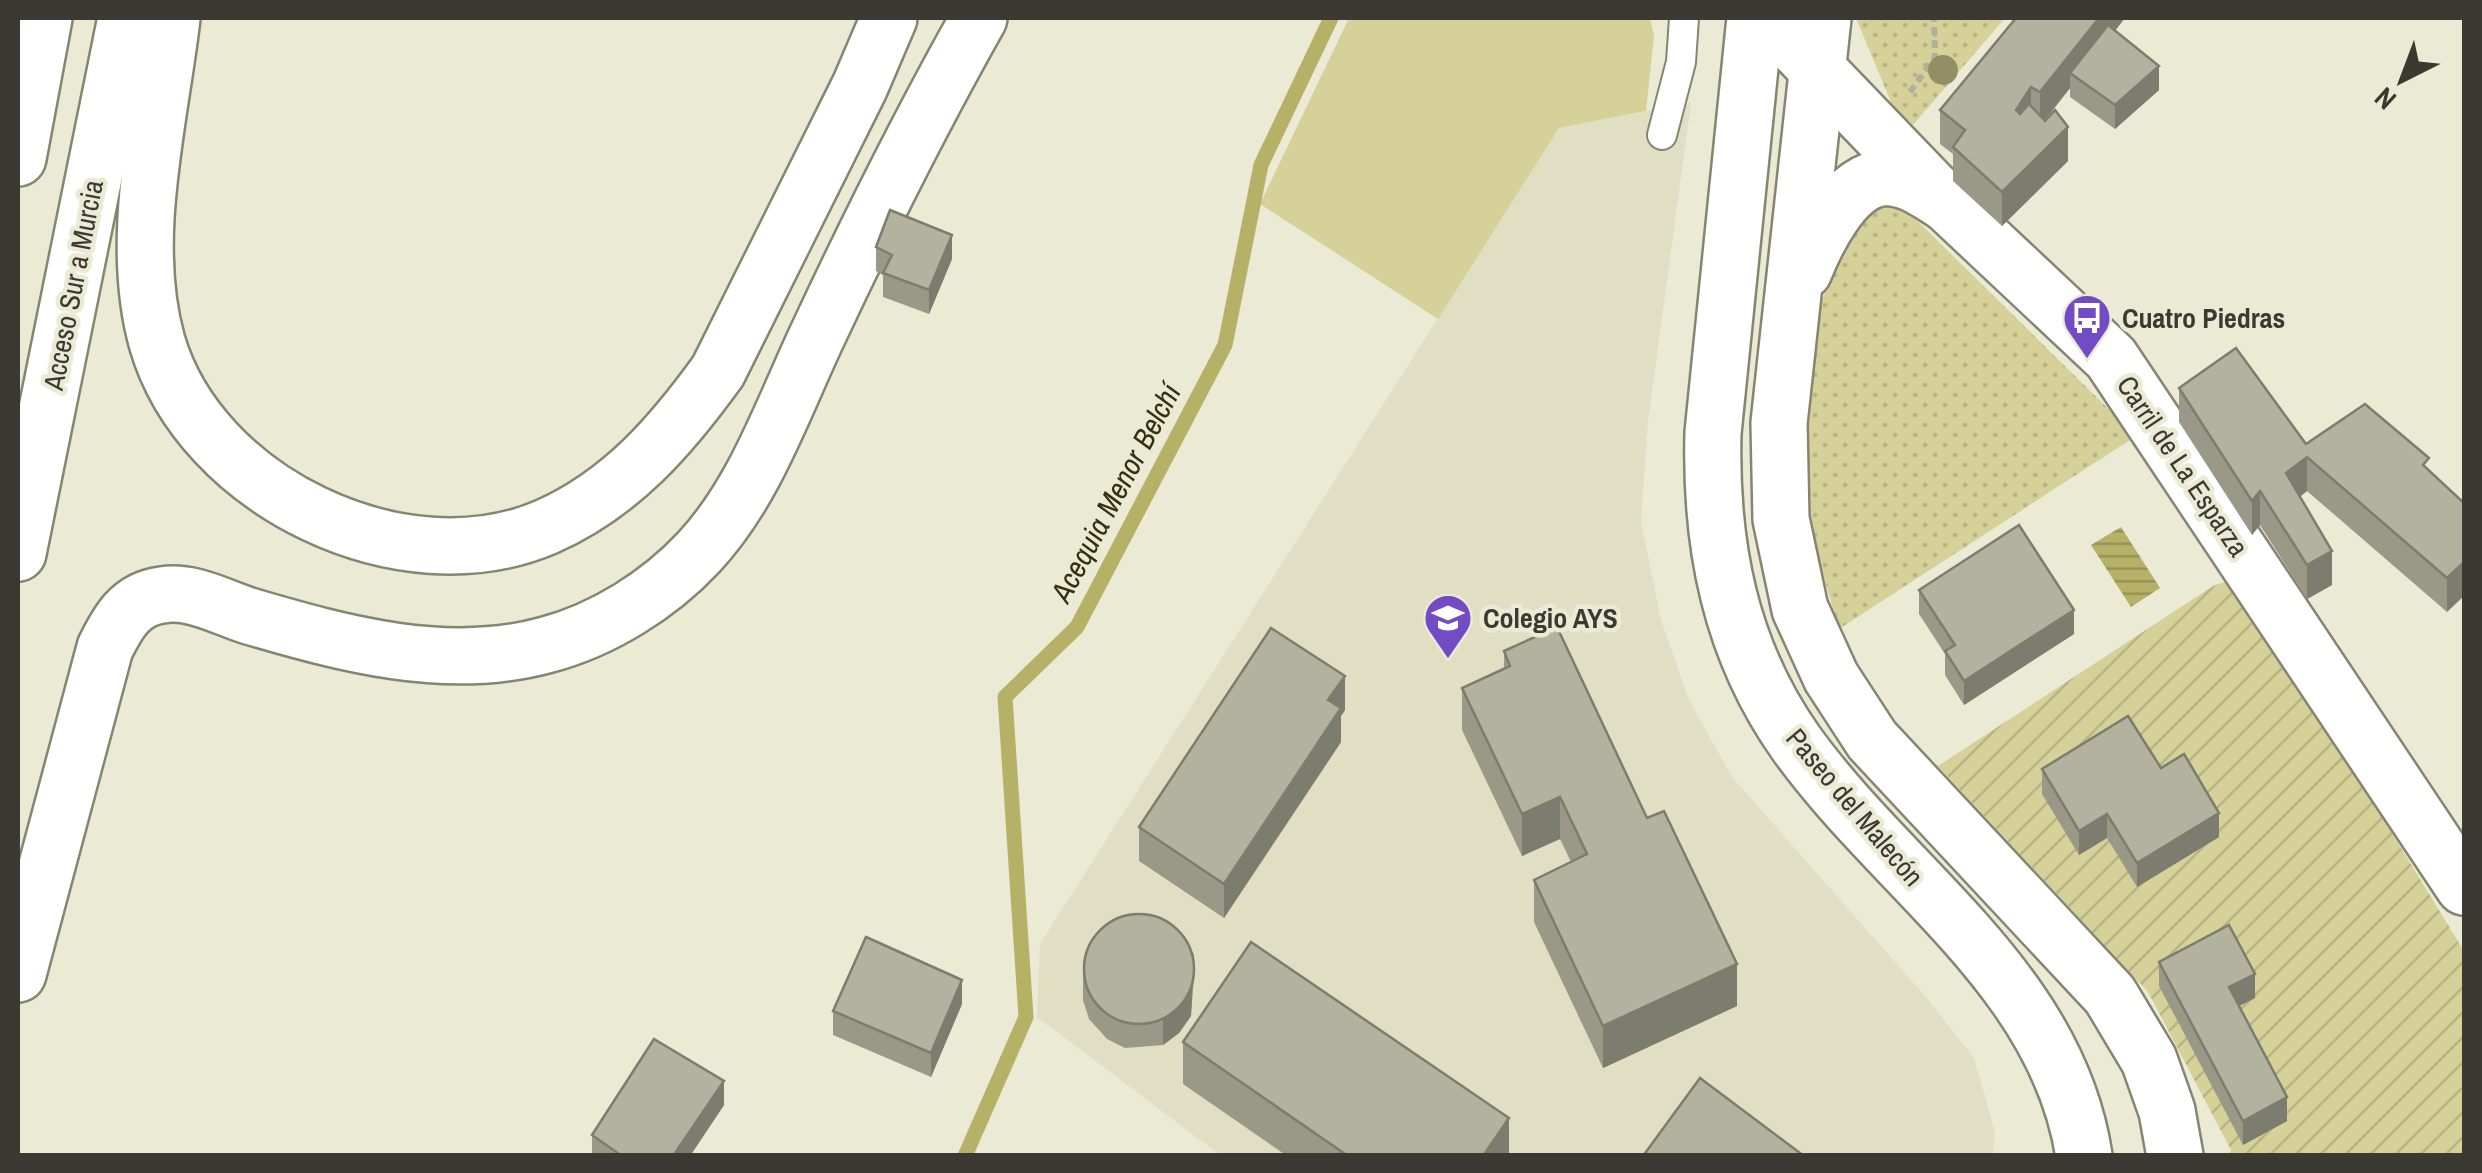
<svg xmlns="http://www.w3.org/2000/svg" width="2482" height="1173" font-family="'Archivo Narrow',sans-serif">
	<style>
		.built { fill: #e1dfc3 }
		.grass { fill: #d5d199 }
		.park { fill: url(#park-dots) }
		.garden { fill: url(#garden-furrows) }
		.water { fill: url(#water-rules) }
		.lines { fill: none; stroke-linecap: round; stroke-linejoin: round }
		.stream { stroke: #b7b168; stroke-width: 15 }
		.lane-casing { stroke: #868572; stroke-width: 32 }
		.street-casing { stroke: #868572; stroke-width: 60 }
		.secondary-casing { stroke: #868572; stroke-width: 60 }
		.highway-casing { stroke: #868572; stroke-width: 60 }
		.path { stroke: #b0b09f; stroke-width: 6; stroke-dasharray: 8 5; stroke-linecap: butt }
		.lane { stroke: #fff; stroke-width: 28 }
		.street { stroke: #fff; stroke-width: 55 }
		.secondary { stroke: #fff; stroke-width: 55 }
		.highway { stroke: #fff; stroke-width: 55 }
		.tree { fill: #928f66 }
		.wall { fill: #9a9988 }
		.shaded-wall { fill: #7d7d6f }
		.building { fill: #b3b29e; stroke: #7d7d6f; stroke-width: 2.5 }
		.labels { text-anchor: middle; stroke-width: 9; stroke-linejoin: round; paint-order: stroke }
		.street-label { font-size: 28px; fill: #3a3a32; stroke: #ebead5 }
		.poi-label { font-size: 28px; font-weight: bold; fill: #3a3a32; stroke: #ebead5; text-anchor: start }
		.water-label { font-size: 30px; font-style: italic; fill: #343111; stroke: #ebead5 }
	</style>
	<defs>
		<pattern id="park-dots" width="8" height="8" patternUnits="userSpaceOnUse" patternTransform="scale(2.5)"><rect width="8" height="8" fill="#d5d199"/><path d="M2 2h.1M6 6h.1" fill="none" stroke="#b8b484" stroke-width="1.8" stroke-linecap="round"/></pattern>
		<pattern id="garden-furrows" width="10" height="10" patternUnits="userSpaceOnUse" patternTransform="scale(2.5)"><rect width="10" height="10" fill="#d5d199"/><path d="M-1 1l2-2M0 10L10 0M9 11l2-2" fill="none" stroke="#b8b484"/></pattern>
		<pattern id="water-rules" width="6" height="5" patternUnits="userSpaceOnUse" patternTransform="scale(2.5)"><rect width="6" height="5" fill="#b7b168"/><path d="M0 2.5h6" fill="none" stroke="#969156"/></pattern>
	</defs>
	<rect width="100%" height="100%" fill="#ebead5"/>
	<polygon class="built" points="1691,103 1648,422 1641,522 1661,620 1689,700 1732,777 1925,996 1974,1058 1995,1132 1993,1155 1220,1155 1037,1017 1040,944 1559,128"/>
	<polygon class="grass" points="1349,18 1650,18 1654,36 1646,111 1559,128 1438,319 1260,204"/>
	<g class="park">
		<polygon points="1856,18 2005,18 1913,125 1893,107"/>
		<polygon points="1884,188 2136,436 1839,629 1820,564 1799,455 1811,337 1833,266"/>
	</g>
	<polygon class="garden" points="2236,578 2464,951 2464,1155 2229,1155 2231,1150 2148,992 1938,766 2213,586"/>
	<polygon class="water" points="2121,527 2160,588 2131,607 2091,545"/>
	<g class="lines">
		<polyline class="stream" points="965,1156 1026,1017 1005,697 1077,627 1225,345 1261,165 1331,18"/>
		<g class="lane-casing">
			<polyline id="lane" points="1662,135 1681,62 1684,18"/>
		</g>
		<g class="street-casing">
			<g id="street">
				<path d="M1755,18L1713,433C1710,545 1730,650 1796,743C1894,880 2057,979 2084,1156"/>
				<polyline points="1768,18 1947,204 2111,358 2464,887"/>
				<path d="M18,974L105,648C118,622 130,599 162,595C192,590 221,607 249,616C344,644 447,672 546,645C603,630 659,595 699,552C755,492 783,408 818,334C868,227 921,121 979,18"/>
			</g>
		</g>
		<g class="secondary-casing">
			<g id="secondary">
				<polyline points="1823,18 1779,423 1781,519 1800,609 1831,677 1872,740 2110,995 2149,1060 2167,1111 2175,1156"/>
				<path d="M1804,271C1816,241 1844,182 1882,178C1905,175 1928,192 1947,204"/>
			</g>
		</g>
		<g class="highway-casing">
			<g id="highway">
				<path d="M172,18C160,121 128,239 157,342C200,491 402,589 546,527C621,494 671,436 718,371L860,86L889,18"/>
				<polyline points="18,158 44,18"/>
				<polyline points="18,553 126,18"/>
			</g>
		</g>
		<polyline class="path" points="1910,92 1935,57 1934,18"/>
		<use href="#lane" class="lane"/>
		<use href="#street" class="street"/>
		<use href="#secondary" class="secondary"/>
		<use href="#highway" class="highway"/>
	</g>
	<circle class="tree" cx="1943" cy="70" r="15"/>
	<g class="wall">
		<polygon points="2115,31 2159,90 2115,129 2070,97 2070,88 2045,120 2068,161 2002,226 1953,181 1953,154 1940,144 1940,110"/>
		<polygon points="876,247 952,259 929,314 883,297 883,275 876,271"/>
		<polygon points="2179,388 2306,444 2429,471 2464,503 2447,612 2307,491 2300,497 2332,585 2307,599 2260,525 2252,535 2179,422"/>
		<polygon points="1919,590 2074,634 1964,705 1945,675 1945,654 1919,614"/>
		<polygon points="1504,651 1737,1006 1603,1068 1534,922 1534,880 1571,862 1560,839 1522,856 1462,730 1462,688 1504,669"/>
		<polygon points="1345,710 1341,716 1341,742 1224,918 1139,861 1139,827"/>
		<polygon points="2161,768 2219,837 2137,887 2107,838 2079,855 2042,794 2042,769"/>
		<polygon points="2159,962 2255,998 2239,1006 2287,1121 2243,1145 2159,986"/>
		<polygon points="1083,976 1194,977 1191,1016 1179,1033 1163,1045 1125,1048 1107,1039 1089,1019 1083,1000"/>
		<polygon points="962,1004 931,1077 833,1035 833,1011"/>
		<polygon points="1183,1042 1509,1156 1287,1156 1183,1084"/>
		<polygon points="724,1105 690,1156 592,1156 592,1135"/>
	</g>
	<g class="shaded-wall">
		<polygon points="2099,18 2125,18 2078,79 2070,73 2070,88 2040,126 2040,92"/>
		<polygon points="2159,66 2159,90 2115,129 2115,105"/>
		<polygon points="2031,87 2031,121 2016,110"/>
		<polygon points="2068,127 2068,161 2002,226 2002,192"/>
		<polygon points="952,235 952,259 929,314 929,290"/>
		<polygon points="2307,457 2307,491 2286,507 2286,473"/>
		<polygon points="2260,491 2260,525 2252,535 2252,501"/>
		<polygon points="2332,551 2332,585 2307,599 2307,565"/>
		<polygon points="2464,562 2464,596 2447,612 2447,578"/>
		<polygon points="2074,610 2074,634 1964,705 1964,681"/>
		<polygon points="1345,676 1345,710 1341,716 1341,742 1224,918 1224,884 1328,700"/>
		<polygon points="1560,797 1560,839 1522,856 1522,814"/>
		<polygon points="2219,813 2219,837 2137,887 2137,863"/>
		<polygon points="2107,814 2107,838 2079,855 2079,831"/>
		<polygon points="1194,953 1191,1016 1179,1033 1163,1045 1163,1020"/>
		<polygon points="1737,964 1737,1006 1603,1068 1603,1026"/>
		<polygon points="2255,974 2255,998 2229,1011 2229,987"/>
		<polygon points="962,980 962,1004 931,1077 931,1053"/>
		<polygon points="724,1081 724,1105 690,1156 673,1156"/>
		<polygon points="2287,1097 2287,1121 2243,1145 2243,1121"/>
		<polygon points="1509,1118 1509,1156 1483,1156"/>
	</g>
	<g class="building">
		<polygon points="2016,18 2099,18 2040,92 2031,87 2016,110 2020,114 2029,104 2045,121 2055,110 2068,127 2002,192 1953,147 1965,130 1940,110"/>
		<polygon points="2108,25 2159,66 2115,105 2070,73"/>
		<polygon points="890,210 952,235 929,290 883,273 892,255 876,247"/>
		<polygon points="2236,348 2306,444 2365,404 2429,458 2423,465 2464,503 2464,562 2447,578 2307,457 2286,473 2332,551 2307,565 2260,491 2252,501 2179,388"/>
		<polygon points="2019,525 2074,610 1964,681 1945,651 1955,645 1919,590"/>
		<polygon points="1557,627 1647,818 1664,811 1737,964 1603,1026 1534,880 1587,854 1560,797 1522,814 1462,688 1510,666 1504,651"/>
		<polygon points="1271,628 1345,676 1328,700 1341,708 1224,884 1139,827"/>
		<polygon points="2128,716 2161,768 2184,754 2219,813 2137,863 2107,814 2079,831 2042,769"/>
		<circle cx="1139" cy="969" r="55"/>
		<polygon points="2229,925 2255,974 2229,987 2287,1097 2243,1121 2159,962"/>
		<polygon points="866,937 962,980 931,1053 833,1011"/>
		<polygon points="1251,942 1509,1118 1483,1156 1348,1156 1183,1042"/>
		<polygon points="654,1039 724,1081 673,1156 622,1156 592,1135"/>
		<polygon points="1700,1078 1804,1156 1643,1156"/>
	</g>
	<defs>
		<g id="bus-pin" transform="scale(2.5)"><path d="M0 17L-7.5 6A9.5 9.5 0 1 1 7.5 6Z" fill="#734cc5" stroke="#ebead5"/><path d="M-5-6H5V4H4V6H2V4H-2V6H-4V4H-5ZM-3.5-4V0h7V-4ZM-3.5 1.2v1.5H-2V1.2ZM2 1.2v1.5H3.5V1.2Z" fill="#fff"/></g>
		<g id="school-pin" transform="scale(2.5)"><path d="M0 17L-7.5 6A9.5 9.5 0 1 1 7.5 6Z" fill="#734cc5" stroke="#ebead5"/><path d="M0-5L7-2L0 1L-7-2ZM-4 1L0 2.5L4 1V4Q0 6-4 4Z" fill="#fff"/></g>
	</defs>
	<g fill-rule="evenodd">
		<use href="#bus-pin" x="2087" y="318"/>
		<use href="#school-pin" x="1448" y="618"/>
	</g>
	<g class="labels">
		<g class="street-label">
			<text transform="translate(73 285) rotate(-79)" y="10">Acceso Sur a Murcia</text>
			<text transform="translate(2183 466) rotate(56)" y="10">Carril de La Esparza</text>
			<text transform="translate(1855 807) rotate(50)" y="10">Paseo del Malecón</text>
		</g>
		<g class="poi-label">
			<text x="2122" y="328">Cuatro Piedras</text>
			<text x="1483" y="628">Colegio AYS</text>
		</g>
		<g class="water-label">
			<text transform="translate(1116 493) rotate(-62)" y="10">Acequia Menor Belchí</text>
		</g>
	</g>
	<rect width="2482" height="1173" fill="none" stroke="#3a3a32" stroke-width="40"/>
	<g transform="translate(2402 80) rotate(222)" stroke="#ebead5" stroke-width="8" paint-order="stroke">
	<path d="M0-8L18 38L0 25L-18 38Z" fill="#3a3a32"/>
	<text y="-15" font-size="28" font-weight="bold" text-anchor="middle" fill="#3a3a32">N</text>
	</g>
</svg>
